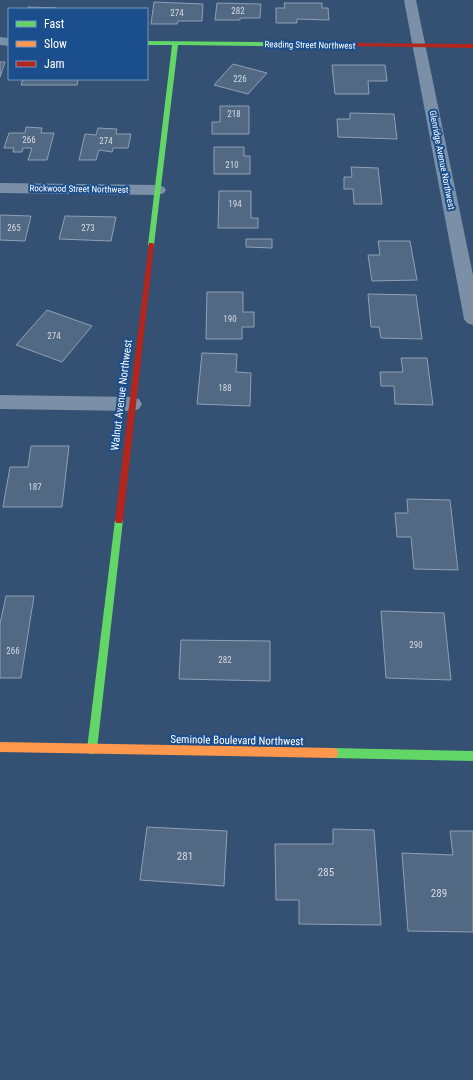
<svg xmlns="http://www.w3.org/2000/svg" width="473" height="1080" font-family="'Roboto Condensed',sans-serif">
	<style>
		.building { fill: #526984; stroke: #8fa0b5 }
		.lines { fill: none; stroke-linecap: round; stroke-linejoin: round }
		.street { fill: #7b90a6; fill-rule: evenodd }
		.fast { fill: #63d668; fill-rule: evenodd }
		.slow { fill: #ff974d; fill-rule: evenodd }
		.jam { fill: #b3261e; fill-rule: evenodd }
		.labels { text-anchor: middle; stroke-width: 4; stroke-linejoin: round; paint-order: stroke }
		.number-label { font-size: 9px; fill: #d4dae0 }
		.far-street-label { font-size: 9px; fill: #fff; stroke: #1a4e8c }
		.street-label { font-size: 11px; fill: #fff; stroke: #1a4e8c }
		.near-number-label { font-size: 11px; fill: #d4dae0 }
	</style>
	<rect width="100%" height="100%" fill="#345072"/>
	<g class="building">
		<polygon points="154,2 203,4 202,21 178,21 177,24 151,24"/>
		<polygon points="217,3 261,4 260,18 240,18 240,20 215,20"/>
		<polygon points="284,3 322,3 322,8 328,8 329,20 297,19 297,23 276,23 276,8 285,8"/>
		<polygon points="28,7 56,8 27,9"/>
		<polygon points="0,62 5,62 0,77"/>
		<polygon points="233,64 267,73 248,94 214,85"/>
		<polygon points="332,65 385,65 387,81 368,81 369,94 335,94"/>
		<polygon points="23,79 78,79 77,85 21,85"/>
		<polygon points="220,106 249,106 249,134 212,134 212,122 220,122"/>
		<polygon points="350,113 394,114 397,139 338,137 337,119 350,119"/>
		<polygon points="26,127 42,128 41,133 54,133 47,160 28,160 32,148 23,148 22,152 13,152 14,148 4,148 9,133 25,133"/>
		<polygon points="98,128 117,129 116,134 131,134 128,148 113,148 112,152 99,150 96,160 79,160 85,134 96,135"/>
		<polygon points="214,147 244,147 244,156 250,156 250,174 214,174"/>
		<polygon points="351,167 378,168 382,204 354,204 353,189 344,189 344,177 352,177"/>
		<polygon points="219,191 251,191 251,218 258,218 258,228 218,228"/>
		<polygon points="0,215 31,216 25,241 0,240"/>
		<polygon points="65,216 116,217 111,241 59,239"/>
		<polygon points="246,239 272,239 272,248 246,247"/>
		<polygon points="378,241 410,241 417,280 372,281 368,255 380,255"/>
		<polygon points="207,292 243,292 243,312 254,312 254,327 242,327 242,339 206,339"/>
		<polygon points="368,294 416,295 422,339 381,338 379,327 371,327"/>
		<polygon points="47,310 92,326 62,362 16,345"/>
		<polygon points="202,353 237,354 236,372 251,373 250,406 197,404"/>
		<polygon points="401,358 427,358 433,405 395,404 394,386 381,386 380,372 403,372"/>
		<polygon points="31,446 69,446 62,507 3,507 10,467 28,467"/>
		<polygon points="407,499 450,500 458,570 414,569 411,537 397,537 395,513 408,513"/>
		<polygon points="6,596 34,596 21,678 0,678 0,624"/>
		<polygon points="381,611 444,613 451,680 386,678"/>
		<polygon points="181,640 270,641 270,681 179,679"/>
		<polygon points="147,827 227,831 224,886 140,880"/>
		<polygon points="333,829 374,830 381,925 299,924 299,900 276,900 275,844 333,844"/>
		<polygon points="450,831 473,831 473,932 408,931 402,853 453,855"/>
	</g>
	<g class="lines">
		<g class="street">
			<polygon points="404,0 416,0 473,275 473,325 467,323 464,319"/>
			<polygon points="0,37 9,38 9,46 0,45"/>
			<polygon points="0,183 158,185 164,187 166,190 164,193 158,195 0,193"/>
			<polygon points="0,395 132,397 139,399 142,404 139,409 132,411 0,409"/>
		</g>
		<g class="fast">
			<polygon points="147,41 345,43 348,45 345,47 178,45 154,245 151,247 148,245 172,45 147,45"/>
			<polygon points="119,516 122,517 123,520 97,749 96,753 92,754 88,753 87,749 115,520 116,517"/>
			<polygon points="333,748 473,751 473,761 333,758 329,757 328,753 329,749"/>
		</g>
		<polygon class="slow" points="0,742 333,748 337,749 338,753 337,757 333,758 0,752"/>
		<g class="jam">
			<polygon points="345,43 473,44 473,48 343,46 343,44"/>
			<polygon points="149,243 153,243 154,245 123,520 122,523 116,523 115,520"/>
		</g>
	</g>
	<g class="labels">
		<g class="number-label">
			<text x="238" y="14">282</text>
			<text x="177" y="16">274</text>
			<text x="240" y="82">226</text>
			<text x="234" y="117">218</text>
			<text x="29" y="143">266</text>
			<text x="106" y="144">274</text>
			<text x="232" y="168">210</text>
			<text x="235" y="207">194</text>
			<text x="14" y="231">265</text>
			<text x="88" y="231">273</text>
			<text x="230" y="322">190</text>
			<text x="54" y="339">274</text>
			<text x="225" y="391">188</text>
			<text x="35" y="490">187</text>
			<text x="416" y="648">290</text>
			<text x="13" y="654">266</text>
			<text x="225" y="663">282</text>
		</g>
		<g class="far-street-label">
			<text transform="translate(310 45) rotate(1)" y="3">Reading Street Northwest</text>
			<text transform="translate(442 160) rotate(79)" y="3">Glenridge Avenue Northwest</text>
			<text transform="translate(79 189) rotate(1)" y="3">Rockwood Street Northwest</text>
		</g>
		<g class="street-label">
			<text transform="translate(121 395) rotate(-83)" y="4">Walnut Avenue Northwest</text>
			<text transform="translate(237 740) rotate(1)" y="4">Seminole Boulevard Northwest</text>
		</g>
		<g class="near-number-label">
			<text x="185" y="860">281</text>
			<text x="326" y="876">285</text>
			<text x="439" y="897">289</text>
		</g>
	</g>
	<rect x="8" y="8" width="140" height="72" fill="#1a4e8c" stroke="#7695ba"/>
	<rect x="16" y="21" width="20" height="6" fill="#63d668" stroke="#7695ba"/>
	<text x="44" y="28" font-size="12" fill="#ffffff">Fast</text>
	<rect x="16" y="41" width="20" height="6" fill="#ff974d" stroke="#7695ba"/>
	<text x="44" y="48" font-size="12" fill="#ffffff">Slow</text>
	<rect x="16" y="61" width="20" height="6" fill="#b3261e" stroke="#7695ba"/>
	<text x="44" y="68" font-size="12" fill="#ffffff">Jam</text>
</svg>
